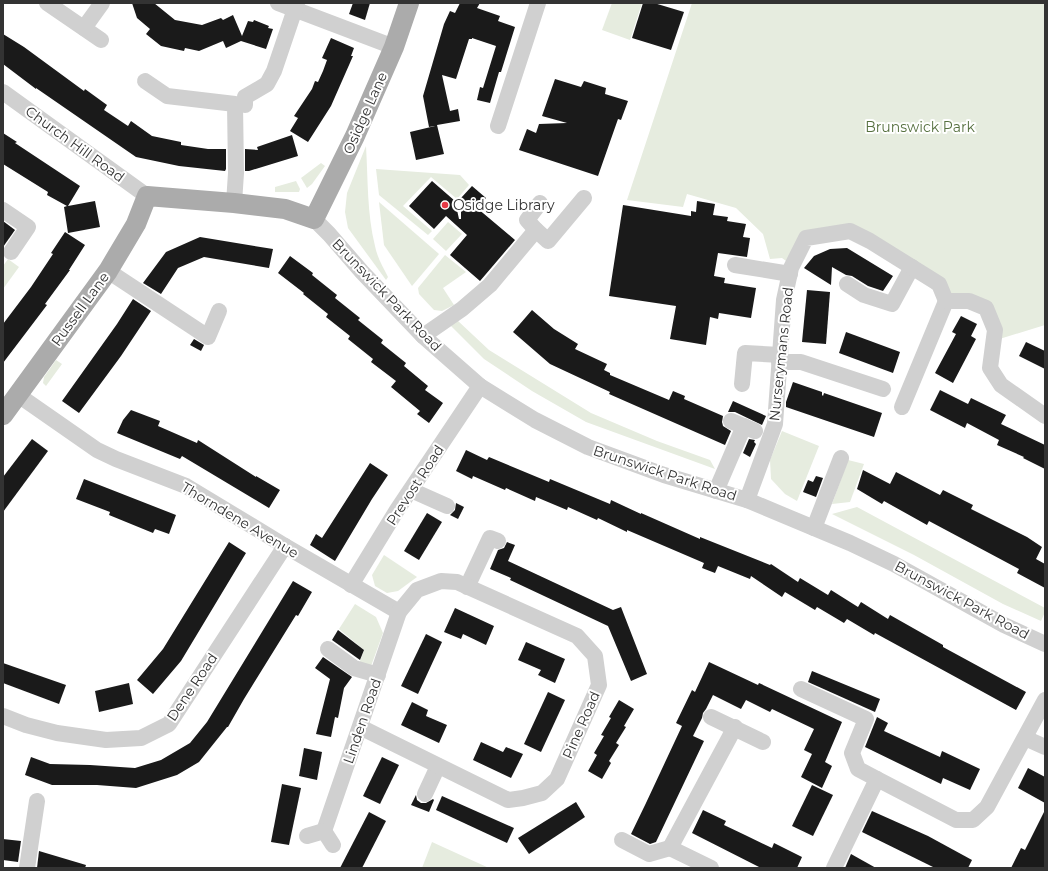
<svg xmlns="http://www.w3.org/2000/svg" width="1048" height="871" font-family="Montserrat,sans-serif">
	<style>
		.green { fill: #e6ecdf }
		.building { fill: #1a1a1a }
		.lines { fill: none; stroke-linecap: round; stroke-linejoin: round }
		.minor { stroke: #d0d0d0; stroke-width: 16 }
		.major { stroke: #ababab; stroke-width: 20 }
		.poi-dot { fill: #e63946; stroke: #fff; stroke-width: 1.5 }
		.labels { text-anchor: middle; stroke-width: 4; stroke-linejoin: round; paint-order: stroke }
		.street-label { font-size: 14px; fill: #333; stroke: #fff }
		.park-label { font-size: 14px; fill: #56703f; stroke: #fff }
		.poi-label { font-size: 14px; fill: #333; stroke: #fff; text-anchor: start }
	</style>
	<rect width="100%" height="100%" fill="#fff"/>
	<g class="green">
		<polygon points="612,3 642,3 630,40 602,30"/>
		<polygon points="692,3 1045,3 1045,325 993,341 986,307 946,300 870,240 812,236 793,266 782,258 770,259 763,234 736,208 687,194 683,207 627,200"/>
		<path d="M366,146C368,179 367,214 375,246C377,257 383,267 388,277L386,280L348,228L345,212L347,193Z"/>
		<polygon points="321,163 325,166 312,184 307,188 301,178"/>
		<polygon points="376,169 460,175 469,185 457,199 431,177 403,206 432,231 428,235 379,195"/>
		<polygon points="296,181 300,189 299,192 275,192 275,187"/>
		<polygon points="379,202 439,254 412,286 384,245"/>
		<polygon points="448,222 462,234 446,251 433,239"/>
		<polygon points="445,255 466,272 443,288 454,305 442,311 434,310 419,294 418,288"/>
		<polygon points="8,259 19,267 3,289 3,266"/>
		<polygon points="457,320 489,350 591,413 657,441 710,460 715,469 586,422 532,391 484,359 451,326"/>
		<polygon points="56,360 62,364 46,386 43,383 44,377"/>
		<polygon points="782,431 819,446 797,501 785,494 771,479 770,460"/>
		<polygon points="848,460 864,464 850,502 832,504"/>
		<polygon points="857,507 1045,608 1045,612 1041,621 1003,604 914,555 832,514"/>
		<polygon points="384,555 417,577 398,591 387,593 375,586 372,575"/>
		<polygon points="355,604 376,617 383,633 370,669 359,664 364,650 339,629"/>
		<polygon points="432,842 489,868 422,868"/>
	</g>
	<g class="building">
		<polygon points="132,3 154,3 175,20 202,25 221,18 223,20 233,15 242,36 248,21 253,22 254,20 269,26 268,28 273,29 266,49 241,41 226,48 223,41 199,51 185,48 184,51 161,46 146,34 150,29 137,18"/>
		<polygon points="353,3 370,3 365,20 349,14"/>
		<polygon points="460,3 480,3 477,8 500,16 498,21 515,27 501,72 499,72 490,103 477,100 480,87 483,88 496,46 472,38 472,39 469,39 456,79 442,75 450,111 458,109 460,121 437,125 444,154 416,160 410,132 435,126 429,127 423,96 444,24 450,11 455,13"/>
		<polygon points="643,3 654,3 684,12 671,50 632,38"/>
		<polygon points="3,34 24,47 84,91 85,89 107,105 104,110 128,126 131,121 152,136 181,142 181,145 208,149 226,149 226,169 225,171 179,166 136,157 36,88 36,89 3,64"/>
		<polygon points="331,38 354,48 351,56 353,56 331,106 308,142 290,131 298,118 294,116 312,89 315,81 318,82 323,71 327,60 322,58"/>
		<polygon points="555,79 581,87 584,81 606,88 605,94 628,101 621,120 618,119 598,176 519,150 527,129 536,133 539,124 567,123 542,116"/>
		<polygon points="3,133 17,142 15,143 80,186 68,206 95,201 100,227 68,233 64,207 67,206 47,195 48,192 3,164"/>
		<polygon points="292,135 298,156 249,171 245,171 245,149 258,150 257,147"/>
		<polygon points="432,181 455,201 459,219 461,219 461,198 472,186 486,198 477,208 515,240 480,281 450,255 467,235 446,216 434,229 409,206"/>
		<polygon points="697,201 715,204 713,215 728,217 727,221 746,224 743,237 750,238 747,257 718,253 714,276 725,278 724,283 756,288 751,318 719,313 718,319 710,317 706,345 670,339 676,306 609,296 623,205 691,216 691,211 696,212"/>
		<polygon points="3,221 15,230 3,247"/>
		<polygon points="65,232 85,245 69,270 70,270 45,304 47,305 3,363 3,324 31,287 53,254 51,253"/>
		<polygon points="200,237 273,249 269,268 204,257 178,268 161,294 143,283 166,252"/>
		<polygon points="847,248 893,276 883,291 868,286 852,276 846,275 832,267 831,285 804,268 814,256 830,249"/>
		<polygon points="290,256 313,273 312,275 337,295 335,298 360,318 358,320 383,340 381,343 406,363 404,366 428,386 425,390 443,403 429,423 417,414 420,411 391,387 396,381 371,362 373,359 348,339 350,336 326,317 328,314 303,294 304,293 278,273"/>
		<polygon points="807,290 830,292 826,344 802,342"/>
		<polygon points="133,299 151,311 121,356 79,413 62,401 117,324"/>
		<polygon points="532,310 554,329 578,344 575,349 607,364 604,370 610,373 610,375 669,400 673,391 685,396 684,399 723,416 722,422 723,426 731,431 725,445 609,394 610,392 550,364 513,332"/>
		<polygon points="961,316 977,324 971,336 976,339 953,383 935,373 956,334 952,332"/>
		<polygon points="846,332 900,352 893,373 839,353"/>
		<polygon points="194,339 204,345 201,351 190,345"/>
		<polygon points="1026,342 1045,351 1045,369 1019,356"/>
		<polygon points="793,382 822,392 822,395 823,396 824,393 882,413 874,437 786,407 786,402"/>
		<polygon points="940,390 968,404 971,398 1006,415 1001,424 1045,445 1045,469 1023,458 1024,457 997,445 999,440 967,423 965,428 930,410"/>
		<polygon points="733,401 766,416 762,425 735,412 728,412"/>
		<polygon points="131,410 160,421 158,426 197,443 198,440 256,477 256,476 280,490 269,508 182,456 180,459 117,433 123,420"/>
		<polygon points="32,439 48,451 3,512 3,477"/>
		<polygon points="749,439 755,440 754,442 756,444 750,457 743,453"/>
		<polygon points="466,450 487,460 489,457 549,482 550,479 610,504 611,500 641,514 641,513 700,539 700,537 770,565 771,564 798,582 800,578 828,595 831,590 858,607 861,602 888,619 890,615 943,645 943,647 1026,692 1016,710 875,633 874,635 847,619 844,623 817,607 815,610 785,592 782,597 751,576 750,579 718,566 715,573 702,568 704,563 627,530 627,532 598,518 597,520 568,507 567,510 536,497 535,501 506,488 505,490 473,476 472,479 456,471"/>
		<polygon points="370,463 388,475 372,499 335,561 310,545 316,534 322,538"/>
		<polygon points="863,470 890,484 896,472 940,495 943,490 973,505 971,509 1027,537 1042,547 1036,559 1045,564 1045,588 1017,573 1019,569 929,521 927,525 884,501 882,504 857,489"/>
		<polygon points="816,476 823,478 816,497 803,492 808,480 813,482"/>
		<polygon points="84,479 176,515 169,534 155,529 153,533 109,515 110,512 76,499"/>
		<polygon points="456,503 464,507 458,519 450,515 455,510"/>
		<polygon points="427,513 442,522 419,560 404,551"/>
		<polygon points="229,542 246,553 181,661 153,694 137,680 163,649"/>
		<polygon points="507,542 515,545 508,561 613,610 621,607 647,674 631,681 608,626 510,580 511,578 490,569 498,550 504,548"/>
		<polygon points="293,581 312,592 298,616 296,615 244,699 228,727 227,727 199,762 177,775 136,788 97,785 52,785 25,775 31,757 50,764 90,765 135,768 161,760 190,743 207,722"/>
		<polygon points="455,608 494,626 486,645 463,634 461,639 444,632"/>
		<polygon points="338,630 364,650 360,660 332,640"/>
		<polygon points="426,634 442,642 418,694 401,686"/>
		<polygon points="526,642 565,659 555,683 538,675 541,670 518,660"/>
		<polygon points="323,657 352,677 344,688 338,718 335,717 331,737 316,734 330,679 315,668"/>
		<polygon points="709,662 758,685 759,683 842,722 825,762 832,766 822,788 801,777 812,754 804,750 814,729 772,709 770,712 746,700 741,709 713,695 706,709 703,713 702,718 693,736 704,741 656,842 650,844 631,834 646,803 682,726 676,723 692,690 695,692"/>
		<polygon points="3,663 66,685 59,704 3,683"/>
		<polygon points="812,671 880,699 875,712 808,682"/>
		<polygon points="129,683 133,704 99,712 95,691"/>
		<polygon points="548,692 565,700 541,752 524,744"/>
		<polygon points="619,700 634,709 624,726 626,727 616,743 619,745 609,761 611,763 602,779 588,771 597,755 594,753 604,736 601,735 611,718 609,717"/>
		<polygon points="412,702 428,710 426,716 447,725 439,743 401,725"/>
		<polygon points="877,717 888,723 884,731 940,757 942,751 980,769 970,790 943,778 941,784 865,747"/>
		<polygon points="481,742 503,752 506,747 523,754 511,778 473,760"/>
		<polygon points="304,748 322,752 317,780 299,776"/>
		<polygon points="382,757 399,765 380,804 363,796"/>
		<polygon points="1028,768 1045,777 1045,803 1018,788"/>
		<polygon points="282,784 301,788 289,845 271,842"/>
		<polygon points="812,785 833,795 813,836 792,826"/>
		<polygon points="416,795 417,800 421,803 426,803 433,799 434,800 429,812 411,805"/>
		<polygon points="442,796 514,828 507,843 436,810"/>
		<polygon points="576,802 585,817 529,854 518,838"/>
		<polygon points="703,810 726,821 724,825 745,835 772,848 774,843 802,857 797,868 761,868 692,833"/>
		<polygon points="1045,810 1045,868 1011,868 1021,848 1025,850"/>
		<polygon points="872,811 928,836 972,860 968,868 935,868 862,832"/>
		<polygon points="369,812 386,821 362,868 340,868"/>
		<polygon points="3,839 21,841 18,862 3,860"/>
		<polygon points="39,851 86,865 85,868 37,868"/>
		<polygon points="851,854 876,868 845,868"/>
	</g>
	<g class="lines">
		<g class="minor">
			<polyline points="47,3 101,40"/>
			<polyline points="278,3 394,47"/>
			<polyline points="84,28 102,3"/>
			<polyline points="145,81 167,96 235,104 236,173 234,203"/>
			<polyline points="3,92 147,196"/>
			<polyline points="245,105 245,97 267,84 274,71 297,3"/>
			<polyline points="498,126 538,3"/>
			<polyline points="3,210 28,227 11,252"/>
			<polyline points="314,219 329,234 362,272 423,336 480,386 535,420 588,447 664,475 747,500 850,543 894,564 1004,625 1045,644"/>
			<polyline points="536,230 527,220 540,203"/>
			<polyline points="735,265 790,274"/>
			<polyline points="108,271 208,337 219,311"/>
			<polyline points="847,284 864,295 892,304 912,267"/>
			<polyline points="423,336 462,309 490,285 536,230 548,241 584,198"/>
			<polyline points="779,362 801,362 883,389"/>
			<polyline points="742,384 745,353 780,355"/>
			<polyline points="18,395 97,450 116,459 186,486 285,546 399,612"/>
			<polyline points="902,407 946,301"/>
			<polyline points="731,421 755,431"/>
			<polyline points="411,490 447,506"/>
			<polyline points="716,491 744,426"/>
			<polyline points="747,500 775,424 784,300 791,268 806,238 850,231 870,241 939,284 946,301 969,301 986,308 995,330 990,368 1001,385 1045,416"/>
			<polyline points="814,528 841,458"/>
			<polyline points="351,585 397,510 480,386"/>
			<polyline points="467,587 490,538 498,541"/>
			<polyline points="328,649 354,668 378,675"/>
			<polyline points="801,689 866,719 852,753 858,769 877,779"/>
			<polyline points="3,716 26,725 57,733 106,740 141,738 169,724 285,546"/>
			<polyline points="711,717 763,742"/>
			<polyline points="1025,738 1045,747"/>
			<polyline points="425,794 438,766"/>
			<polyline points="324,831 399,612 417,590 441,581 457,582 577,636 595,656 599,685 557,779 542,793 523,798 508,800 360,727"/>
			<polyline points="307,836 324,831 333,845"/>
			<polyline points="622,840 649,854 670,848"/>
			<polyline points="27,868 37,801"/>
			<polyline points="711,868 670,848 735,727"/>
			<polyline points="834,868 877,779 956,820 973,820 987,807 1045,700"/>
		</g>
		<polyline class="major" points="3,415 108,271 136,224 147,196 234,203 285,209 314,219 355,136 394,47 409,3"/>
	</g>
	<circle class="poi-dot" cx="445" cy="205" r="4"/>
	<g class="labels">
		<g class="street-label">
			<text transform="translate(365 113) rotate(-66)" y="5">Osidge Lane</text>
			<text transform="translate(75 144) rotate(36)" y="5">Church Hill Road</text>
			<text transform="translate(387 295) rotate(46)" y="5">Brunswick Park Road</text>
			<text transform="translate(80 309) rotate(-54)" y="5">Russell Lane</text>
			<text transform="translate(781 354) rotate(-84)" y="5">Nurserymans Road</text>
			<text transform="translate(665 473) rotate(18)" y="5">Brunswick Park Road</text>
			<text transform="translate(415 485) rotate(-57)" y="5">Prevost Road</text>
			<text transform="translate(240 520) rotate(31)" y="5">Thorndene Avenue</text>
			<text transform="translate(962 600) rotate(28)" y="5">Brunswick Park Road</text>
			<text transform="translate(192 687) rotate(-56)" y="5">Dene Road</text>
			<text transform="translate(362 721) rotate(-71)" y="5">Linden Road</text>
			<text transform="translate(581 725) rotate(-66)" y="5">Pine Road</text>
		</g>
		<g class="park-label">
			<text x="920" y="132">Brunswick Park</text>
		</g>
		<g class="poi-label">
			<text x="453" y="210">Osidge Library</text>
		</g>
	</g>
	<rect width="1048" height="871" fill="none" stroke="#333333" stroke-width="8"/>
</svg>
